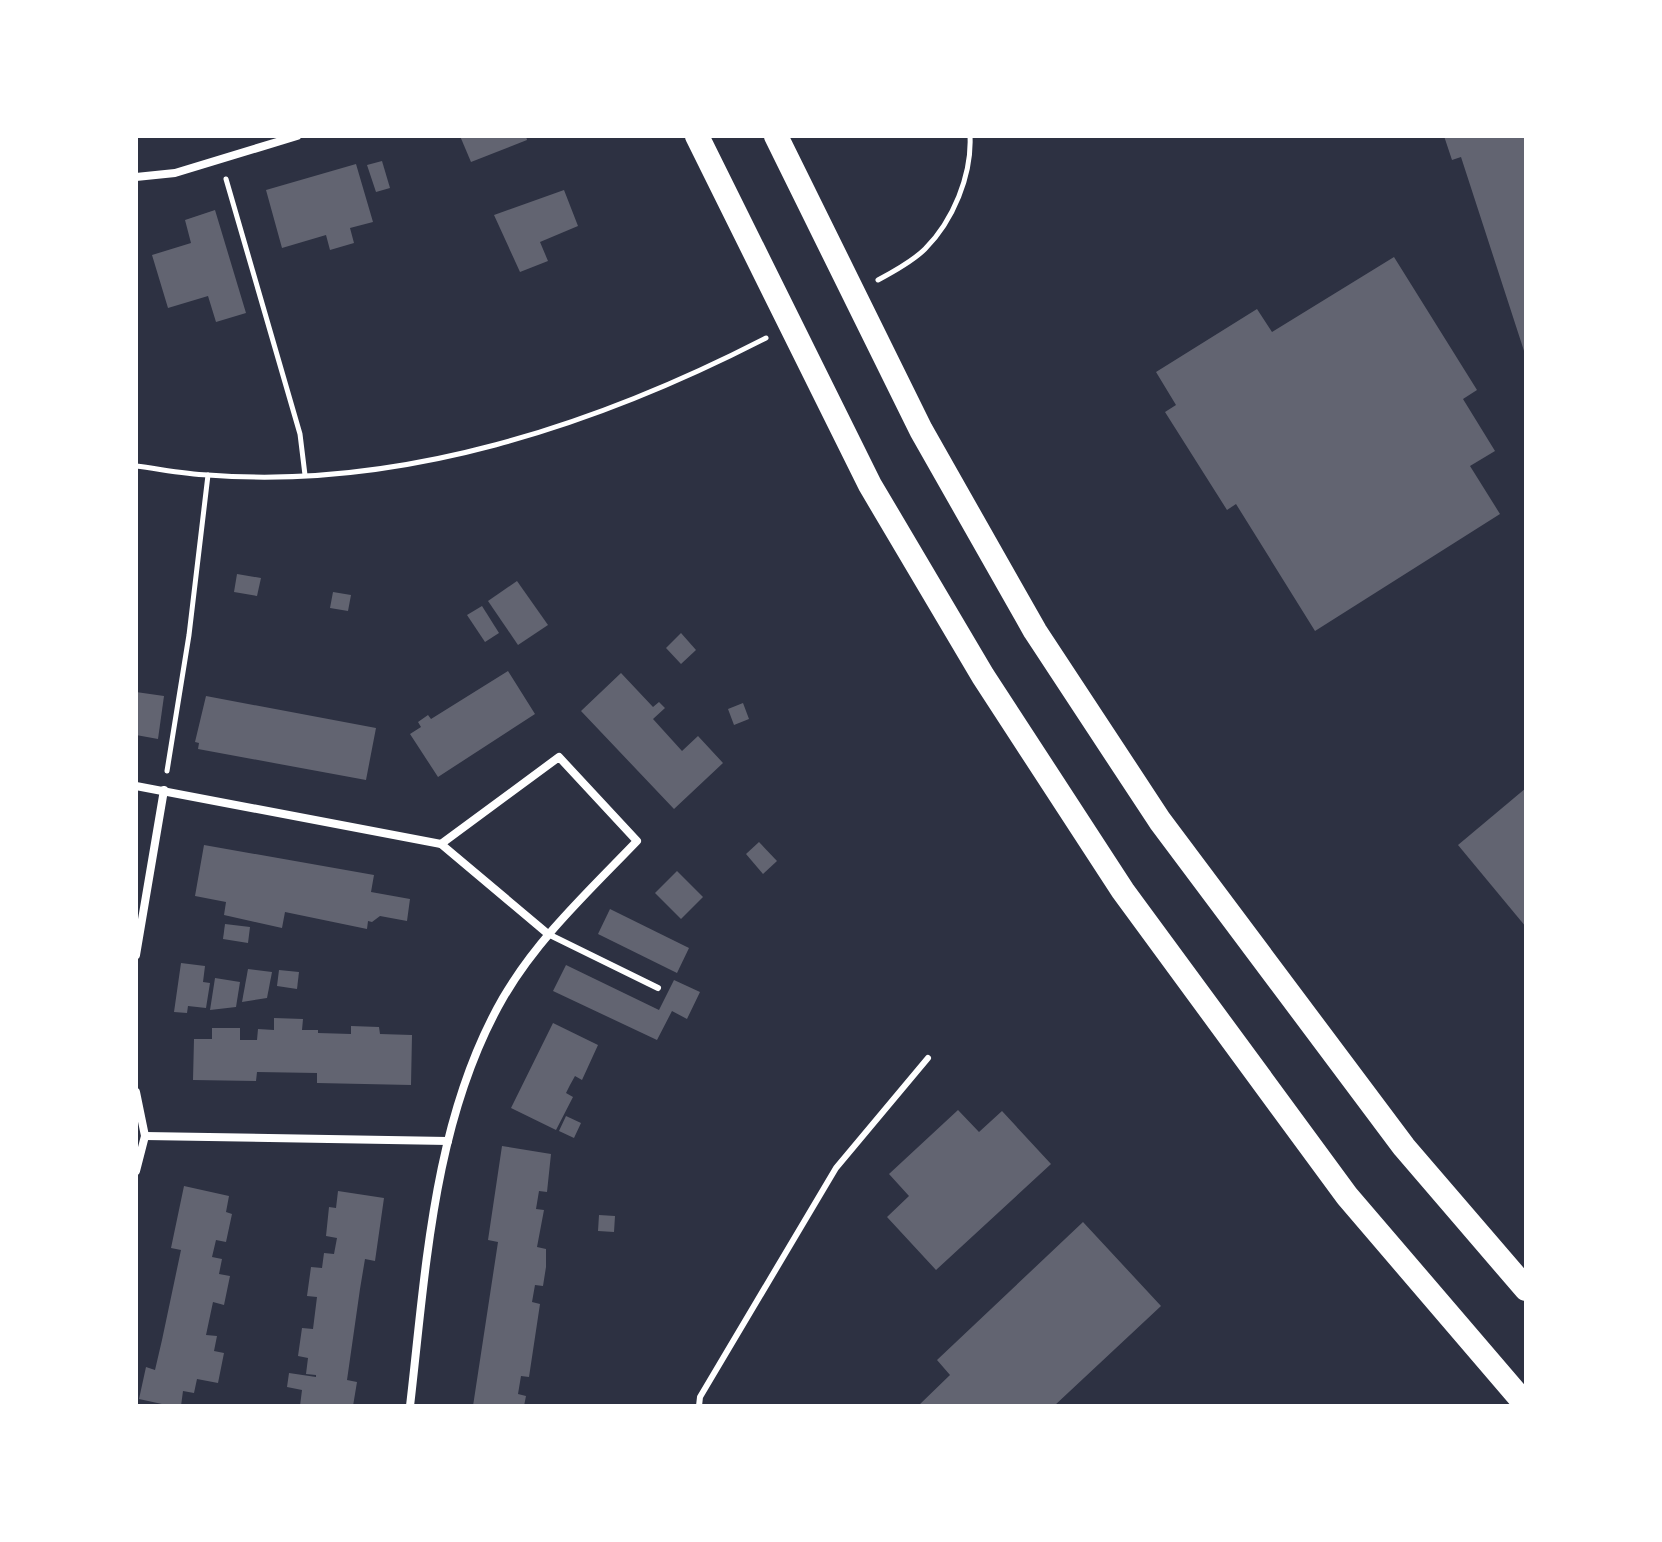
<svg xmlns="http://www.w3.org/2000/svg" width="1662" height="1542" font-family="Signika,sans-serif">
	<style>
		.building { fill: #626471 }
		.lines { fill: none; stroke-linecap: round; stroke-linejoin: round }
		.path { stroke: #fff; stroke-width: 5 }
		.service { stroke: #fff; stroke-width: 6 }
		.minor { stroke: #fff; stroke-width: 8 }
		.motorway { stroke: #fff; stroke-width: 24 }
	</style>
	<rect width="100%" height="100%" fill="#2d3142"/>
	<g class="building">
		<polygon points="460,136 526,136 527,140 471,162"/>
		<polygon points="1444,136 1526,136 1526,357 1461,157 1452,160"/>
		<polygon points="382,161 390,188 376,192 367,165"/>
		<polygon points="356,164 373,222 350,228 354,243 330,250 326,235 282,248 266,190"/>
		<polygon points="564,190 578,226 540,242 548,261 520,272 494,215"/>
		<polygon points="215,210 246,313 216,322 208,296 168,308 152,255 191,243 185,220"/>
		<polygon points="1394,257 1477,390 1463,399 1495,451 1470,466 1500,514 1315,631 1236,504 1227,510 1165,412 1176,405 1156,372 1257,309 1272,332"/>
		<polygon points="237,574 261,578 257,596 234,592"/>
		<polygon points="517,581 548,625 518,645 488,601"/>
		<polygon points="333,592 351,595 348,611 330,608"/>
		<polygon points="482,606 499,633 485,642 467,615"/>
		<polygon points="681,633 696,650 681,664 666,648"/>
		<polygon points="508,671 535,714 438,777 410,734 421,727 418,722 428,715 431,719"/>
		<polygon points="621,673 653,707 659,702 665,708 653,719 682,751 698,736 723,763 674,809 581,711"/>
		<polygon points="136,692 164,696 158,739 136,735"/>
		<polygon points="206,696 376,728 366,780 198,749 199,743 195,742"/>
		<polygon points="743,703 749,719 734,725 728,709"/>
		<polygon points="1526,788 1526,927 1458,845"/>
		<polygon points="759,842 777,861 763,874 746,854"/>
		<polygon points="204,845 374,875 371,892 410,899 407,921 380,916 372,922 368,921 367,929 285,912 282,928 224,915 226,902 195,896"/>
		<polygon points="677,871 703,897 681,919 655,893"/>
		<polygon points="610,909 689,948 677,973 598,934"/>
		<polygon points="225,924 250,927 248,943 223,939"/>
		<polygon points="181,963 205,966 203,982 210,983 206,1008 188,1006 187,1013 174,1012"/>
		<polygon points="566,965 659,1010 674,980 700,992 687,1019 672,1011 657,1040 553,991"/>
		<polygon points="248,969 272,972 267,998 242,1002"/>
		<polygon points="279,970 299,972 297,989 277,986"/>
		<polygon points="215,978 240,982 236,1007 210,1010"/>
		<polygon points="274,1018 303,1019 302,1030 318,1030 318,1033 351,1034 351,1026 379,1027 380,1034 412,1035 411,1085 317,1083 317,1073 257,1072 256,1081 193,1080 194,1039 212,1039 212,1028 240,1028 240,1040 257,1040 258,1029 274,1030"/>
		<polygon points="553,1023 598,1045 582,1080 575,1076 570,1085 566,1093 573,1097 556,1130 511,1108"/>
		<polygon points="958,1110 979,1132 1002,1111 1051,1164 936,1270 887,1217 909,1196 889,1174"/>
		<polygon points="566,1116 581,1123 574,1138 559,1131"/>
		<polygon points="502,1146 551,1154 547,1192 539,1191 536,1209 544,1210 537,1247 546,1249 546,1267 543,1286 535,1285 532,1302 540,1304 529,1377 521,1376 518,1394 526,1396 524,1406 473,1406 498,1242 488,1240"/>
		<polygon points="184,1186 229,1196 226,1212 232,1214 226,1242 216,1240 212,1257 222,1259 219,1274 230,1276 224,1305 213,1302 206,1335 217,1336 214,1351 224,1353 218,1383 197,1379 194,1393 183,1391 181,1406 171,1406 139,1399 146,1367 155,1370 162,1340 181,1250 171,1248"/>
		<polygon points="338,1191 384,1198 375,1261 365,1259 360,1289 347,1380 357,1382 353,1406 300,1406 302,1390 287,1387 289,1373 316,1377 316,1375 306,1374 308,1358 298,1356 302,1328 313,1329 317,1297 307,1296 311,1267 322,1268 324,1253 334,1254 337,1238 326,1236 329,1207 336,1208"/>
		<polygon points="599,1215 615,1216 614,1232 598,1231"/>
		<polygon points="1083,1222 1161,1306 1054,1406 918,1406 950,1375 937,1360"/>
	</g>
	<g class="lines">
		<g class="path">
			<polyline points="226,179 300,434 305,475"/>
			<path d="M878,280C893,272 913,261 925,249C953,221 972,175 970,136"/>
			<path d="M136,466C160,469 184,474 208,475C401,490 597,425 766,338"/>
			<polyline points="167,771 189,635 208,475"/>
		</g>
		<g class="service">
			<polyline points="548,934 658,988"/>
			<polyline points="699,1406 700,1397 836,1168 928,1058"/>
		</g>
		<g class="minor">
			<polyline points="136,177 175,173 297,136"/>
			<polyline points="136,786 441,844"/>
			<polyline points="136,955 164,790"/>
			<polyline points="136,1092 145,1136 136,1171"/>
			<polyline points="145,1136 448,1141"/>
			<path d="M410,1406C426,1269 433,1120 503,998C538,938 589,891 637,841L559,757L441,844L548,934"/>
		</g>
		<g class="motorway">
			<polyline points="697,136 870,485 983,676 1123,891 1347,1196 1526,1405"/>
			<polyline points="776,136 921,430 1035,631 1160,821 1404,1147 1526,1289"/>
		</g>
	</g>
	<rect width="1662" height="1542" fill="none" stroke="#ffffff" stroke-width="276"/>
</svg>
